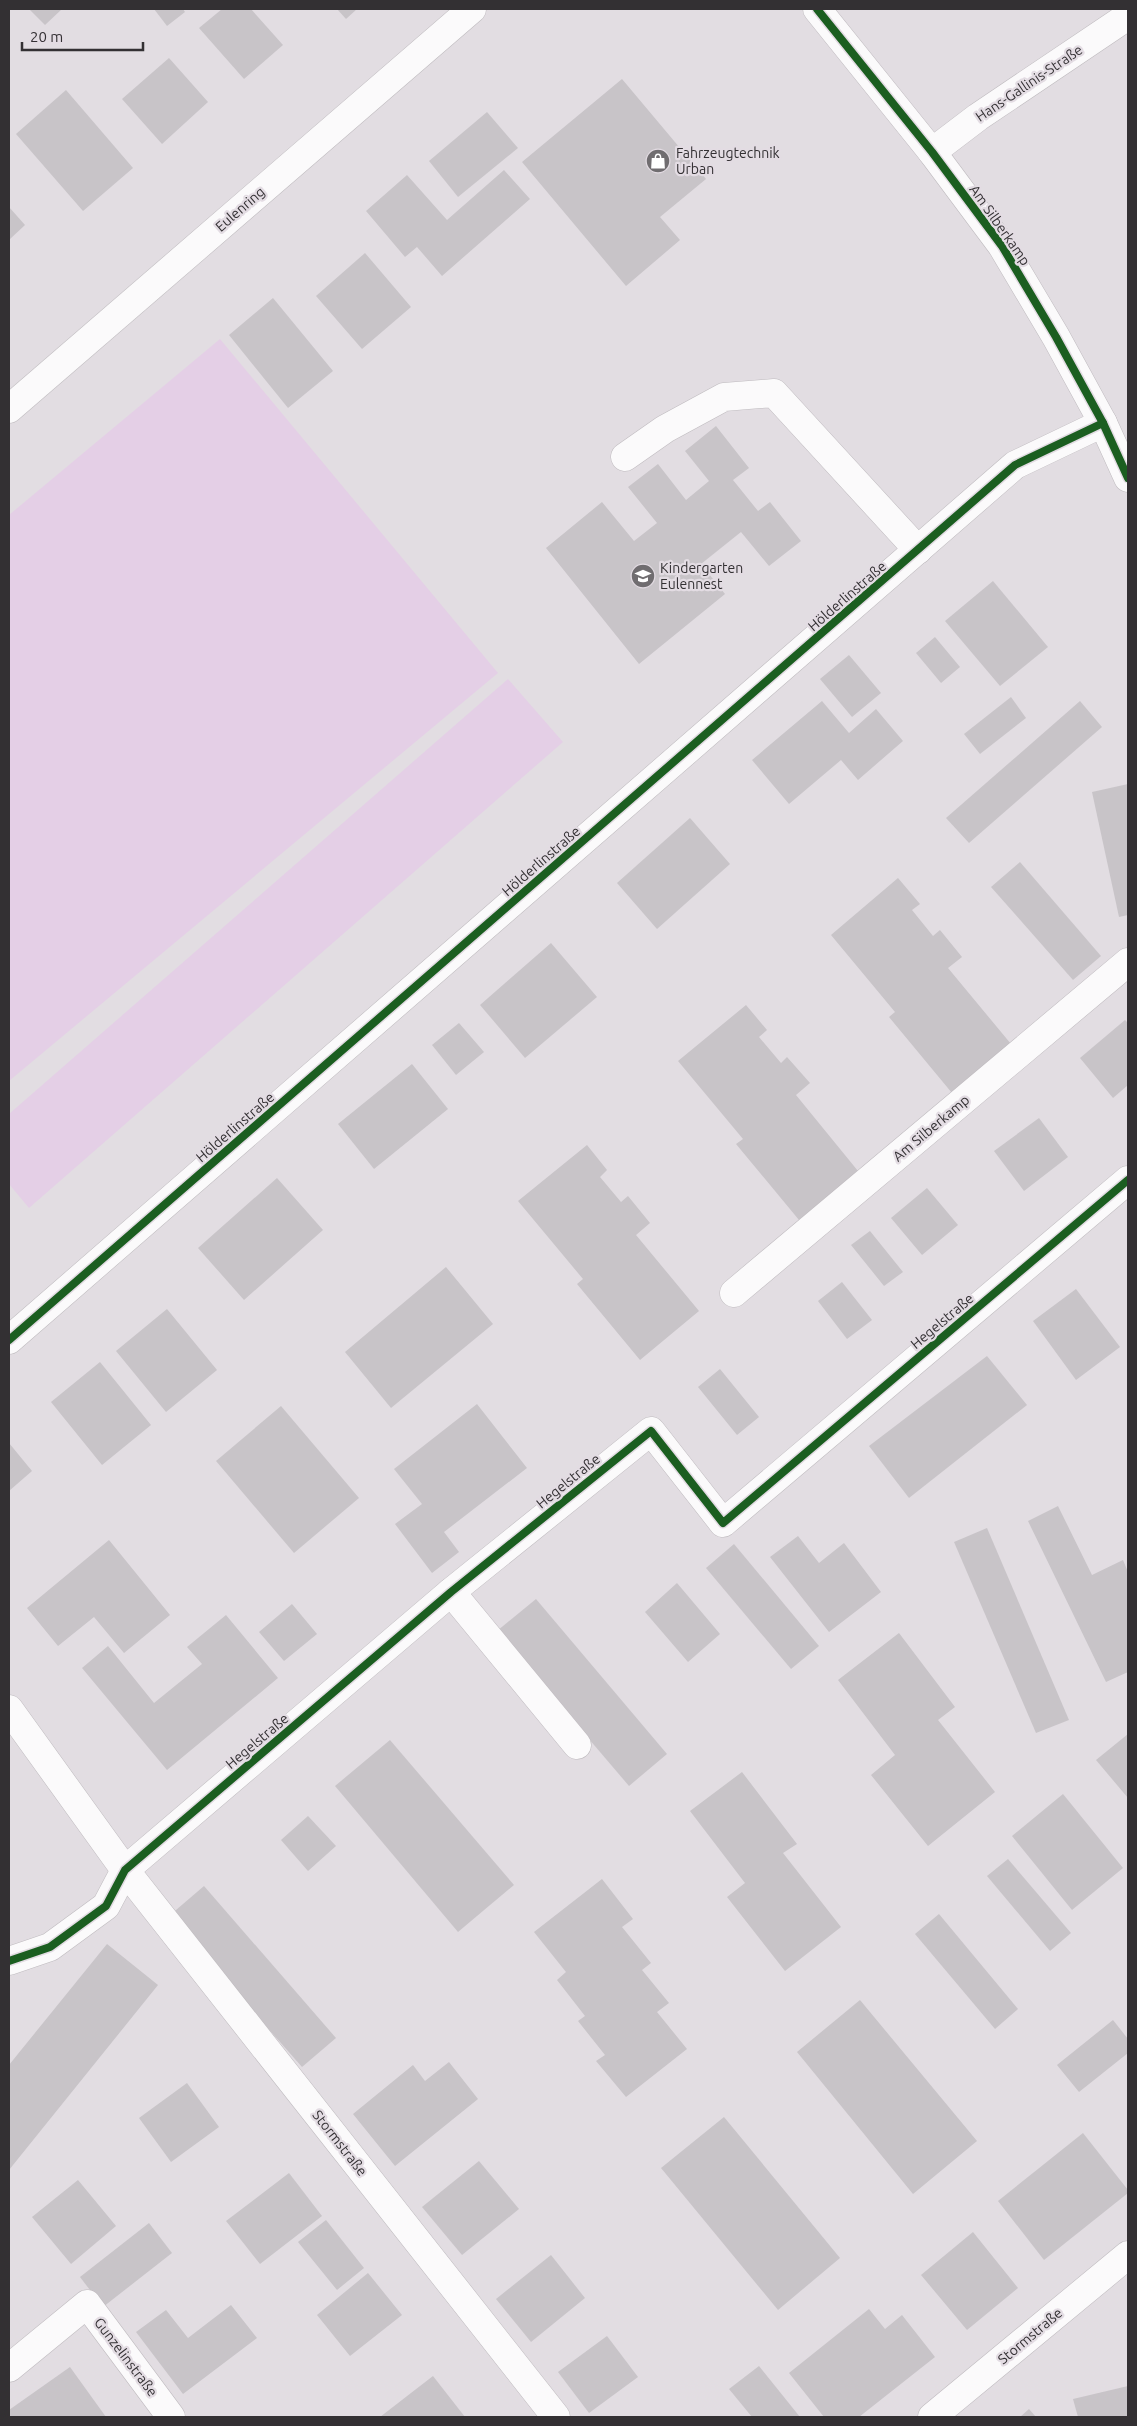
<svg xmlns="http://www.w3.org/2000/svg" width="1137" height="2426" font-family="Ubuntu,sans-serif">
	<style>
		.green { fill: #e4cfe6 }
		.building { fill: #c8c4c8 }
		.lines { fill: none; stroke-linecap: round; stroke-linejoin: round }
		.minor-casing { stroke: #bfbbbf; stroke-width: 29 }
		.minor { stroke: #fbfafb; stroke-width: 28 }
		.cycleway-casing { stroke: #e3dce3; stroke-width: 11 }
		.cycleway { stroke: #1b5e20; stroke-width: 8 }
		.labels { text-anchor: middle; stroke-width: 4.5; stroke-linejoin: round; paint-order: stroke }
		.street-label { font-size: 14px; fill: #333033; stroke: #e3dce3 }
		.poi-label { font-size: 14px; fill: #333033; stroke: #e3dce3; text-anchor: start }
	</style>
	<rect width="100%" height="100%" fill="#e2dde2"/>
	<g class="green">
		<polygon points="220,339 498,673 9,1081 9,515"/>
		<polygon points="508,679 563,742 29,1208 9,1184 9,1114"/>
	</g>
	<g class="building">
		<polygon points="29,9 62,9 45,25"/>
		<polygon points="154,9 183,9 185,12 167,26"/>
		<polygon points="222,9 251,9 283,45 244,79 199,28"/>
		<polygon points="337,9 357,9 346,19"/>
		<polygon points="169,58 208,102 162,144 122,99"/>
		<polygon points="622,79 706,179 660,217 680,240 626,286 522,162"/>
		<polygon points="66,90 133,168 83,211 16,134"/>
		<polygon points="487,112 518,148 458,197 429,161"/>
		<polygon points="504,170 530,199 442,276 417,247 405,257 366,211 407,175 447,220"/>
		<polygon points="9,207 25,225 9,240"/>
		<polygon points="365,253 411,307 362,349 316,296"/>
		<polygon points="273,298 333,371 288,408 229,335"/>
		<polygon points="716,426 749,468 733,480 758,511 770,502 801,541 769,566 741,532 701,564 725,594 639,664 546,548 602,502 634,541 657,523 628,487 658,464 686,500 709,481 685,451"/>
		<polygon points="993,581 1048,647 1000,686 945,621"/>
		<polygon points="935,637 960,667 941,683 916,653"/>
		<polygon points="849,655 881,693 852,717 820,679"/>
		<polygon points="1011,697 1026,718 980,754 964,734"/>
		<polygon points="822,701 849,733 876,709 903,741 858,780 841,760 789,804 752,760"/>
		<polygon points="1080,701 1102,727 969,843 946,818"/>
		<polygon points="1128,784 1128,915 1119,917 1092,792"/>
		<polygon points="690,818 730,864 657,929 617,883"/>
		<polygon points="1020,862 1101,956 1073,980 991,887"/>
		<polygon points="898,878 920,904 912,910 933,936 940,930 962,957 948,968 1011,1044 952,1093 889,1017 895,1012 831,935"/>
		<polygon points="551,943 597,997 525,1058 480,1005"/>
		<polygon points="746,1005 767,1030 759,1037 781,1063 787,1057 810,1083 796,1095 858,1171 799,1220 736,1144 743,1139 678,1061"/>
		<polygon points="1125,1020 1128,1023 1128,1085 1113,1098 1080,1058"/>
		<polygon points="459,1023 484,1052 456,1075 432,1045"/>
		<polygon points="412,1064 448,1109 374,1169 338,1124"/>
		<polygon points="1039,1118 1068,1157 1024,1191 994,1151"/>
		<polygon points="587,1145 607,1170 600,1177 621,1202 628,1196 650,1223 636,1235 699,1311 640,1360 577,1284 583,1279 518,1201"/>
		<polygon points="277,1178 323,1230 244,1300 198,1248"/>
		<polygon points="927,1188 958,1225 922,1255 891,1218"/>
		<polygon points="870,1231 903,1272 884,1286 851,1245"/>
		<polygon points="446,1267 493,1324 391,1408 345,1352"/>
		<polygon points="842,1282 872,1320 847,1339 818,1301"/>
		<polygon points="1076,1289 1120,1347 1076,1380 1033,1321"/>
		<polygon points="167,1309 217,1370 166,1412 116,1351"/>
		<polygon points="987,1356 1027,1405 909,1498 869,1446"/>
		<polygon points="100,1362 151,1425 102,1465 51,1402"/>
		<polygon points="720,1369 759,1417 737,1435 698,1387"/>
		<polygon points="477,1404 527,1468 444,1532 459,1552 432,1573 395,1524 422,1504 394,1469"/>
		<polygon points="281,1406 359,1498 294,1553 216,1461"/>
		<polygon points="9,1443 32,1471 9,1491"/>
		<polygon points="1058,1506 1092,1575 1123,1560 1128,1572 1128,1672 1106,1682 1028,1521"/>
		<polygon points="987,1528 1069,1720 1036,1733 954,1542"/>
		<polygon points="798,1536 819,1563 844,1543 881,1592 829,1632 770,1557"/>
		<polygon points="109,1540 170,1615 124,1653 94,1617 58,1646 27,1608"/>
		<polygon points="734,1544 819,1646 791,1669 706,1568"/>
		<polygon points="677,1583 720,1634 688,1662 645,1612"/>
		<polygon points="536,1599 667,1754 629,1786 497,1631"/>
		<polygon points="292,1604 317,1634 284,1661 259,1632"/>
		<polygon points="226,1615 278,1678 167,1770 82,1668 108,1646 154,1703 202,1664 187,1647"/>
		<polygon points="899,1633 955,1707 938,1720 995,1792 928,1846 871,1775 895,1755 838,1680"/>
		<polygon points="1128,1734 1128,1798 1096,1760"/>
		<polygon points="390,1740 514,1885 458,1932 335,1786"/>
		<polygon points="742,1772 797,1844 783,1853 841,1927 785,1971 727,1897 745,1883 690,1811"/>
		<polygon points="1063,1794 1123,1868 1072,1910 1012,1836"/>
		<polygon points="308,1816 336,1846 308,1871 281,1840"/>
		<polygon points="1008,1859 1071,1933 1050,1951 987,1876"/>
		<polygon points="602,1879 633,1919 622,1927 651,1963 642,1970 669,2003 657,2012 687,2049 626,2097 596,2061 605,2055 578,2021 585,2016 557,1980 566,1972 534,1932"/>
		<polygon points="204,1886 336,2038 302,2067 169,1916"/>
		<polygon points="939,1914 1018,2009 995,2029 915,1934"/>
		<polygon points="107,1944 158,1985 9,2170 9,2065"/>
		<polygon points="860,2000 977,2141 913,2194 797,2052"/>
		<polygon points="1113,2020 1128,2039 1128,2053 1079,2092 1057,2065"/>
		<polygon points="449,2062 478,2099 395,2166 353,2114 413,2065 425,2081"/>
		<polygon points="187,2083 219,2127 171,2162 139,2118"/>
		<polygon points="724,2117 840,2258 778,2310 661,2168"/>
		<polygon points="1083,2133 1128,2190 1128,2193 1044,2260 998,2201"/>
		<polygon points="479,2161 519,2209 462,2255 422,2207"/>
		<polygon points="289,2173 322,2216 260,2264 226,2221"/>
		<polygon points="78,2180 116,2226 71,2264 32,2217"/>
		<polygon points="326,2220 364,2268 337,2290 298,2242"/>
		<polygon points="149,2223 172,2253 103,2307 80,2277"/>
		<polygon points="973,2232 1018,2288 967,2330 921,2275"/>
		<polygon points="551,2255 585,2298 531,2342 496,2299"/>
		<polygon points="368,2273 402,2315 350,2356 317,2315"/>
		<polygon points="231,2305 257,2338 183,2394 136,2332 166,2310 188,2338"/>
		<polygon points="869,2309 885,2329 902,2315 935,2357 859,2417 824,2417 789,2373"/>
		<polygon points="607,2336 638,2377 589,2413 558,2372"/>
		<polygon points="759,2366 800,2417 752,2417 729,2389"/>
		<polygon points="70,2367 106,2417 9,2417 9,2410"/>
		<polygon points="433,2376 465,2417 380,2417"/>
		<polygon points="1128,2386 1128,2417 1078,2417 1073,2399"/>
		<polygon points="1029,2409 1036,2417 1020,2417"/>
	</g>
	<g class="lines">
		<g class="minor-casing">
			<g id="minor">
				<polyline points="817,9 932,152 1002,246 1056,337 1103,423 1128,478"/>
				<polyline points="932,152 978,117 1128,16"/>
				<polyline points="9,409 472,9"/>
				<polyline points="625,457 665,429 724,397 774,393 918,550"/>
				<polyline points="734,1293 1128,962"/>
				<polyline points="9,1340 1015,465 1103,423"/>
				<polyline points="451,1592 577,1745"/>
				<polyline points="9,1709 125,1870 556,2417"/>
				<polyline points="9,1961 50,1947 106,1906 125,1870 451,1592 651,1431 723,1523 1128,1180"/>
				<polyline points="9,2368 87,2304 171,2417"/>
				<polyline points="932,2417 1128,2255"/>
			</g>
		</g>
		<use href="#minor" class="minor"/>
		<g class="cycleway-casing">
			<g id="cycleway">
				<polyline points="817,9 932,152 1002,246 1056,337 1103,423 1128,478"/>
				<polyline points="9,1340 1015,465 1103,423"/>
				<polyline points="9,1961 50,1947 106,1906 125,1870 451,1592 651,1431 723,1523 1128,1180"/>
			</g>
		</g>
		<use href="#cycleway" class="cycleway"/>
	</g>
	<defs>
		<g id="shop-disc" transform="scale(1.25)"><circle r="9.5" fill="#706d70" stroke="#e3dce3"/><path d="M-5-2.5h2.3a2.7 3.5 0 0 1 5.4 0H5L5.5 6h-11ZM-1.5-2.5h3a1.5 2.3 0 0 0-3 0Z" fill="#fff"/></g>
		<g id="school-disc" transform="scale(1.25)"><circle r="9.5" fill="#706d70" stroke="#e3dce3"/><path d="M0-5L7-2L0 1L-7-2ZM-4 1L0 2.5L4 1V4Q0 6-4 4Z" fill="#fff"/></g>
	</defs>
	<g fill-rule="evenodd">
		<use href="#shop-disc" x="658" y="161"/>
		<use href="#school-disc" x="643" y="576"/>
	</g>
	<g class="labels">
		<g class="street-label">
			<text transform="translate(1029 83) rotate(-34)" y="5">Hans-Gallinis-Straße</text>
			<text transform="translate(240 209) rotate(-41)" y="5">Eulenring</text>
			<text transform="translate(1000 225) rotate(55)" y="5">Am Silberkamp</text>
			<text transform="translate(847 596) rotate(-41)" y="5">Hölderlinstraße</text>
			<text transform="translate(541 861) rotate(-41)" y="5">Hölderlinstraße</text>
			<text transform="translate(235 1127) rotate(-41)" y="5">Hölderlinstraße</text>
			<text transform="translate(931 1128) rotate(-40)" y="5">Am Silberkamp</text>
			<text transform="translate(942 1321) rotate(-40)" y="5">Hegelstraße</text>
			<text transform="translate(568 1481) rotate(-39)" y="5">Hegelstraße</text>
			<text transform="translate(257 1741) rotate(-40)" y="5">Hegelstraße</text>
			<text transform="translate(340 2143) rotate(52)" y="5">Stormstraße</text>
			<text transform="translate(1030 2336) rotate(-40)" y="5">Stormstraße</text>
			<text transform="translate(126 2357) rotate(53)" y="5">Gunzelinstraße</text>
		</g>
		<g class="poi-label">
			<text x="676" y="158">Fahrzeugtechnik<tspan x="676" dy="16">Urban</tspan></text>
			<text x="660" y="573">Kindergarten<tspan x="660" dy="16">Eulennest</tspan></text>
		</g>
	</g>
	<rect width="1137" height="2426" fill="none" stroke="#333033" stroke-width="20"/>
	<path d="M22 42v8h121v-8" fill="none" stroke="#333033" stroke-width="2.5"/>
	<text x="30" y="42" font-size="15" fill="#333033" stroke="#e3dce3" stroke-width="4" paint-order="stroke">20 m</text>
</svg>
